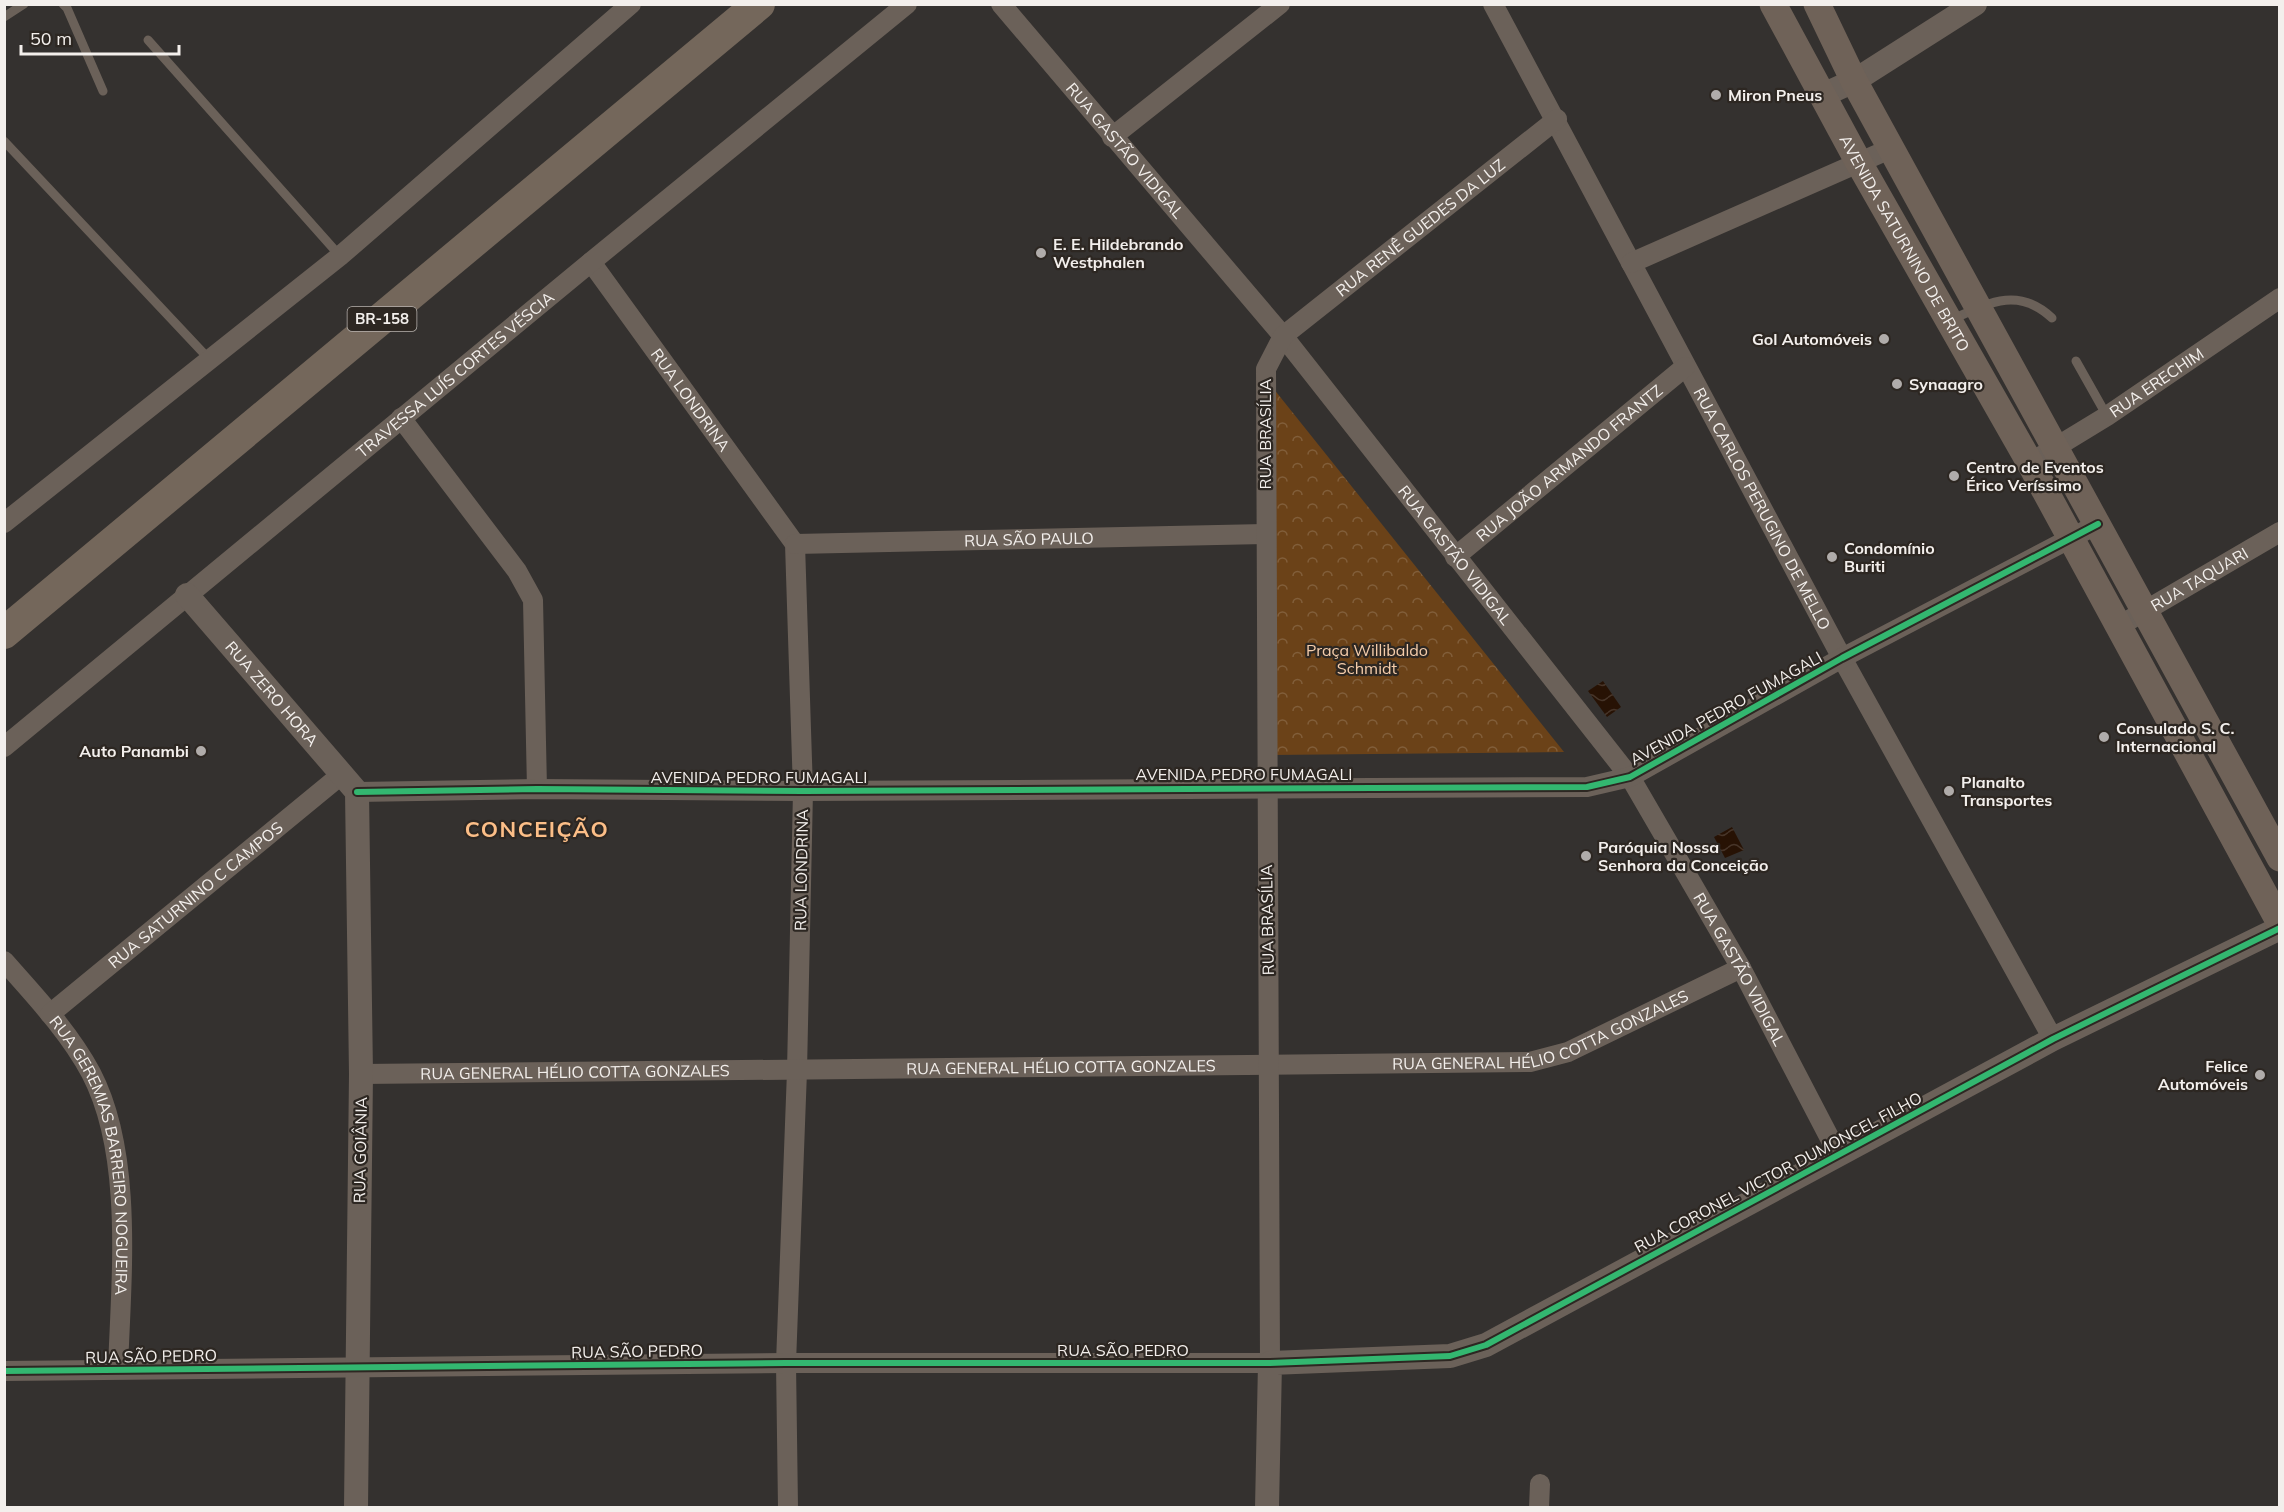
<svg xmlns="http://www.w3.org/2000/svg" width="2284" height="1512" font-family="Mulish,sans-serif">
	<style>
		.forest { fill: url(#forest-crowns) }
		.water { fill: url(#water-waves) }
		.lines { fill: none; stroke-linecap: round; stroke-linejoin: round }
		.service { stroke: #6b6159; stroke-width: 9 }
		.minor { stroke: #6b6159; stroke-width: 20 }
		.tertiary { stroke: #6b6159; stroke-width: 24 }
		.secondary { stroke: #6f6258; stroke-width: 27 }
		.trunk { stroke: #74675b; stroke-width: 32 }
		.cycleway-casing { stroke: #2d2722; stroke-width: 10 }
		.cycleway { stroke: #33b770; stroke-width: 6 }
		.poi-dot { fill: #b0acaa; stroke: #2d2722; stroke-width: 2 }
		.labels { text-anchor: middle; stroke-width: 4.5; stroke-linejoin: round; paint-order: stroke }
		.shield { fill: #2d2722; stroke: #b8b3af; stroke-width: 1.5 }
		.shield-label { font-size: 15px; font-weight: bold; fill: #f3efec }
		.poi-label { font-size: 16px; font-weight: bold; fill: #f3efec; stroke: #2d2722; text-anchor: start }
		.street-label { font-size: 16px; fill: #f3efec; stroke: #2d2722 }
		.park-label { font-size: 16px; fill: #f5cdab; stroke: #2d2722 }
		.district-label { font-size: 22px; font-weight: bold; letter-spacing: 1.5px; fill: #fcbe87; stroke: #2d2722 }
	</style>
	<defs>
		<pattern id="forest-crowns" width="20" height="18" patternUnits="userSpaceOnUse" patternTransform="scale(1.5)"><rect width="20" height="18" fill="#6b4218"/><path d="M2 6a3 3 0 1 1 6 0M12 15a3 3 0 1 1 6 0" fill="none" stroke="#815e3a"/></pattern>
		<pattern id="water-waves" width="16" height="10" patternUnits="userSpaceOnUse" patternTransform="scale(1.5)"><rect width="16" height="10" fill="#271204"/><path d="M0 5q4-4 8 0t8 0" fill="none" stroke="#473529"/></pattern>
	</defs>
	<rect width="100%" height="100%" fill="#34312f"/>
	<polygon class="forest" points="1273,388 1564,752 1270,755"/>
	<g class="water">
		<polygon points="1603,681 1621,707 1607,717 1588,691"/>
		<polygon points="1732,827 1744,850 1725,858 1714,837"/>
	</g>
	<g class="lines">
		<g class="service">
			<polyline points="63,4 67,8 103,91"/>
			<polyline points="4,17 24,4"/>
			<polyline points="148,40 340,256"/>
			<polyline points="4,141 209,359"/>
			<path d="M1951,320C1988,303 2018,286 2052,318"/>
			<polyline points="2076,361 2107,416"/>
		</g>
		<g class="minor">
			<path id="s1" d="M1001,4L1283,336L1630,777L1741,968L1838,1154"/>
			<path id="s2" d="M1493,4L1842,658L2053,1039"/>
			<polyline points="1112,137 1280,4"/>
			<path id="s3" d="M591,262L795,544L803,791L797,1071L786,1363L788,1508"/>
			<polyline points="1631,263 1892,148"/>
			<polyline points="401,418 517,571 533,600 537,789"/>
			<path id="s4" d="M2030,463L2107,416L2280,298"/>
			<polyline points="4,523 340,256 631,4"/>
			<path id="s5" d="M795,544L1265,534"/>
			<path id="s6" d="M1455,557L1685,367"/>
			<path id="s7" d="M2119,626L2280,532"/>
			<path id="s8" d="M4,747L591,262L907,4"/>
			<polyline points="357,792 537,789 803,791 1587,787 1630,777 1842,658 2098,524"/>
			<path id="s9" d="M4,961C35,996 69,1032 91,1073C134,1155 121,1279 118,1369"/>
			<path id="s10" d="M50,1014L341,775"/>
			<path id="s11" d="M361,1074L1530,1062L1568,1052L1741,968"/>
			<path id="s12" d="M4,1371L786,1363H1270L1266,369L1283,336L1557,119"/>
			<polyline points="1539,1508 1540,1484"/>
		</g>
		<g class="tertiary">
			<polyline points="1823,95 1854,81 1975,4"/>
			<path id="s13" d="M187,595L357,792L361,1074L356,1508"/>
			<polyline points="1267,1508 1270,1363 1450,1356 1486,1345 2053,1039 2280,928"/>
		</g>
		<g class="secondary">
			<path id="s14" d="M1773,4L1859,163L2030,463L2280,923"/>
			<polyline points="1817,4 1854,81 2280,858"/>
		</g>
		<polyline class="trunk" points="4,633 759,4"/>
		<g class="cycleway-casing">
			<g id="cycleway">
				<polyline points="357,792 537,789 803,791 1587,787 1630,777 1842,658 2098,524"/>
				<polyline points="4,1371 786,1363 1270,1363 1450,1356 1486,1345 2053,1039 2280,928"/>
			</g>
		</g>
		<use href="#cycleway" class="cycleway"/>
	</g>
	<g class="poi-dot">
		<circle cx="1716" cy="95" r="6"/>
		<circle cx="1041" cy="253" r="6"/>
		<circle cx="1884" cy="339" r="6"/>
		<circle cx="1897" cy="384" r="6"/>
		<circle cx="1954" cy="476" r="6"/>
		<circle cx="1832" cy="557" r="6"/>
		<circle cx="2104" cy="737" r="6"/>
		<circle cx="201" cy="751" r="6"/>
		<circle cx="1949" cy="791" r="6"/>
		<circle cx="1586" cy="856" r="6"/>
		<circle cx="2260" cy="1075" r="6"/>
	</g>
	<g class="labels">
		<rect class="shield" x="347.5" y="307" width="69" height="24" rx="4.5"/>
		<g class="shield-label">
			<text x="382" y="324">BR-158</text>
		</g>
		<g class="poi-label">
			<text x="1728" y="101">Miron Pneus</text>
			<text x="1053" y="250">E. E. Hildebrando<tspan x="1053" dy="18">Westphalen</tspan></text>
			<text x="1872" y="345" text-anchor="end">Gol Automóveis</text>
			<text x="1909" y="390">Synaagro</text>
			<text x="1966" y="473">Centro de Eventos<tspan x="1966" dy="18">Érico Veríssimo</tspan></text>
			<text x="1844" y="554">Condomínio<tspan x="1844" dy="18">Buriti</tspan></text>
			<text x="2116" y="734">Consulado S. C.<tspan x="2116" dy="18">Internacional</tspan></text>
			<text x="189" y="757" text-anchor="end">Auto Panambi</text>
			<text x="1961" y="788">Planalto<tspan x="1961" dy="18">Transportes</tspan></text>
			<text x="1598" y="853">Paróquia Nossa<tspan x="1598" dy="18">Senhora da Conceição</tspan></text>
			<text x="2248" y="1072" text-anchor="end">Felice<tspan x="2248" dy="18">Automóveis</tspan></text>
		</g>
		<g class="street-label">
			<text dy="6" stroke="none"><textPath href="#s1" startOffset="192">RUA GASTÃO VIDIGAL</textPath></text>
			<text dy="6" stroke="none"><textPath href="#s12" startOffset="2472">RUA RENÊ GUEDES DA LUZ</textPath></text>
			<text dy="6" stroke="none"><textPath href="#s14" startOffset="273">AVENIDA SATURNINO DE BRITO</textPath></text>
			<text dy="6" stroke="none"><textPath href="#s8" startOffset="585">TRAVESSA LUÍS CORTES VÉSCIA</textPath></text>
			<text dy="6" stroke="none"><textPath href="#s4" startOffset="150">RUA ERECHIM</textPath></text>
			<text dy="6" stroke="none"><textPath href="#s3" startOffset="170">RUA LONDRINA</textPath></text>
			<text transform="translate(1265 434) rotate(-90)" y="6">RUA BRASÍLIA</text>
			<text dy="6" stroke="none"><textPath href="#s6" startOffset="148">RUA JOÃO ARMANDO FRANTZ</textPath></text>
			<text dy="6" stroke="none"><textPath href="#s2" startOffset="572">RUA CARLOS PERUGINO DE MELLO</textPath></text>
			<text dy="6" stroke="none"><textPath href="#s5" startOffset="234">RUA SÃO PAULO</textPath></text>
			<text dy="6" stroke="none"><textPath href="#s1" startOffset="714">RUA GASTÃO VIDIGAL</textPath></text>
			<text dy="6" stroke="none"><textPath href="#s7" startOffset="93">RUA TAQUARI</textPath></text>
			<text dy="6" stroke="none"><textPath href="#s13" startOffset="130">RUA ZERO HORA</textPath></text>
			<text transform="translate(1726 708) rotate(-29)" y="6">AVENIDA PEDRO FUMAGALI</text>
			<text x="1244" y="780">AVENIDA PEDRO FUMAGALI</text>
			<text x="759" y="783">AVENIDA PEDRO FUMAGALI</text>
			<text transform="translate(801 870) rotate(-89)" y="6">RUA LONDRINA</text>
			<text dy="6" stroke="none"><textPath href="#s10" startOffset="188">RUA SATURNINO C CAMPOS</textPath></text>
			<text transform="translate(1267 920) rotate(-91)" y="6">RUA BRASÍLIA</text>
			<text dy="6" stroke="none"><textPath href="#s1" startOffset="1218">RUA GASTÃO VIDIGAL</textPath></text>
			<text dy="6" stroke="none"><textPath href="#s11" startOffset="1186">RUA GENERAL HÉLIO COTTA GONZALES</textPath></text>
			<text dy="6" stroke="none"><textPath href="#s11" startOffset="700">RUA GENERAL HÉLIO COTTA GONZALES</textPath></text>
			<text dy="6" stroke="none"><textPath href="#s11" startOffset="214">RUA GENERAL HÉLIO COTTA GONZALES</textPath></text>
			<text transform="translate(360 1150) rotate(-89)" y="6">RUA GOIÂNIA</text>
			<text dy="6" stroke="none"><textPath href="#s9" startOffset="222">RUA GEREMIAS BARREIRO NOGUEIRA</textPath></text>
			<text transform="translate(1778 1172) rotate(-28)" y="6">RUA CORONEL VICTOR DUMONCEL FILHO</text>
			<text x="1123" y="1356">RUA SÃO PEDRO</text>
			<text transform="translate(637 1351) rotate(-1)" y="6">RUA SÃO PEDRO</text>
			<text transform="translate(151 1356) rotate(-1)" y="6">RUA SÃO PEDRO</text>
		</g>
		<g class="park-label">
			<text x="1367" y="656">Praça Willibaldo<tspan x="1367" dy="18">Schmidt</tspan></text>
		</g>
		<g class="district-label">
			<text x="537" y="837">CONCEIÇÃO</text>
		</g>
	</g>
	<rect width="2284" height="1512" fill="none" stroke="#f3efec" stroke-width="12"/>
	<path d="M21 45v9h158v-9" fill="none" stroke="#f3efec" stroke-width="3"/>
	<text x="30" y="45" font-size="18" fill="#f3efec" stroke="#2d2722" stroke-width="4.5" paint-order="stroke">50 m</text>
</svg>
